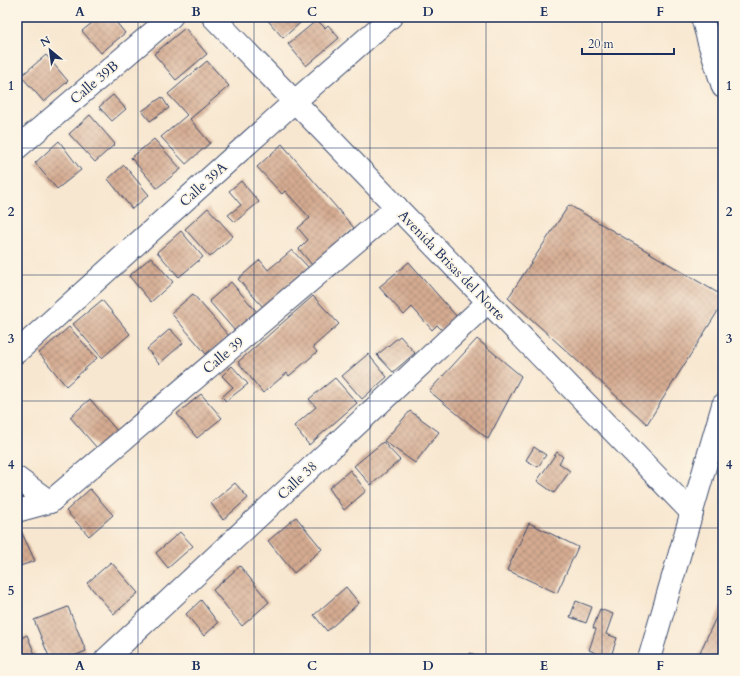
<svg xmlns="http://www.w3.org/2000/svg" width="740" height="676" font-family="Cardo,serif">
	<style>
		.building { fill: url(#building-cross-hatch) }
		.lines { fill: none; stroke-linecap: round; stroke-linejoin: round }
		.minor-casing { stroke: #3c4b6f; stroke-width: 24 }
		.major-casing { stroke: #3c4b6f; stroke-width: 24 }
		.minor { stroke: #fff; stroke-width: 22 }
		.major { stroke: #fff; stroke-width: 22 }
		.grid { fill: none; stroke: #1b2f5e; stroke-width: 1; stroke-opacity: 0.55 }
		.labels { text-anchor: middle; stroke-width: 3.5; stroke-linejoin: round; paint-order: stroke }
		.street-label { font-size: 14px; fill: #1b2f5e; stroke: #fcf5e5 }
		.neatline { fill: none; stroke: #1b2f5e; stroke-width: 1.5 }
		.grid-label { font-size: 13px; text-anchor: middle; font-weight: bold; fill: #1b2f5e }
	</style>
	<defs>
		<pattern id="building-cross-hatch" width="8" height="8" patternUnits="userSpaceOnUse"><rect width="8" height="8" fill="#d5ab91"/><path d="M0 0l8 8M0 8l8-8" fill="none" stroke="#ac8c7a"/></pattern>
	</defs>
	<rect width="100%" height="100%" fill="#fcf5e5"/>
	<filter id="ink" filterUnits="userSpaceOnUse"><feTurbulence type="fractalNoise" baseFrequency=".025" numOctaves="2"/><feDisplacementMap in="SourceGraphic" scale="8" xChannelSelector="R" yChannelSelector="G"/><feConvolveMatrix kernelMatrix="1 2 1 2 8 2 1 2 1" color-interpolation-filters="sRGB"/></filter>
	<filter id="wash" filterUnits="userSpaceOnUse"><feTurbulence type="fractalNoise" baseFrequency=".012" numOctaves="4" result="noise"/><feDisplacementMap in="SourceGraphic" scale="16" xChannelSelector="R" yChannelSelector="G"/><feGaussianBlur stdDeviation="0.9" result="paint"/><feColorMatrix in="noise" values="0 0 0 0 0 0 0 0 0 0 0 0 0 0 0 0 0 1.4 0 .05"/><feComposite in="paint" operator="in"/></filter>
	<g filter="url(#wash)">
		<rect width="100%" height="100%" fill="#f8e7d0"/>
		<g id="blocks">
			<g class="building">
				<polygon points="99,17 112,17 125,33 101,53 82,31"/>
				<polygon points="265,17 307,17 283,38"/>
				<polygon points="317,20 325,28 328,25 339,38 306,66 288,44"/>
				<polygon points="185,28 207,54 176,80 154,54"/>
				<polygon points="46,55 68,81 44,102 21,76"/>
				<polygon points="207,61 229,86 190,119 210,143 186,164 161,137 187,115 168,94"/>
				<polygon points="113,95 126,109 112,121 99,107"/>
				<polygon points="162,97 169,108 150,121 142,111"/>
				<polygon points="90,115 115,144 95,162 69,134"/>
				<polygon points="154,139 181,169 157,188 131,158"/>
				<polygon points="59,141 81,170 57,189 35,163"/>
				<polygon points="282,144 354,228 312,265 299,249 308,240 298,228 310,218 285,191 282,194 257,167"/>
				<polygon points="124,165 149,195 132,209 108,179"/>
				<polygon points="241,181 259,202 235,222 228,215 241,205 229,191"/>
				<polygon points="569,205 723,296 723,303 647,424 508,298"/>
				<polygon points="208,208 233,236 210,257 185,229"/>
				<polygon points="181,231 203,257 179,277 157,252"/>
				<polygon points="292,250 309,268 263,307 238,279 260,260 268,270"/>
				<polygon points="151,257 173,282 151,302 129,276"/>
				<polygon points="409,262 457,317 442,330 437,325 432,330 412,307 404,315 379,287"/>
				<polygon points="231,282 257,312 235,331 209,301"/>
				<polygon points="193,294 229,336 207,355 171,313"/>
				<polygon points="313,296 339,324 313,347 317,352 289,376 287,373 263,393 238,362"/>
				<polygon points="102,300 130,334 102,358 73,324"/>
				<polygon points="69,327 97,358 66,386 39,353"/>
				<polygon points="170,329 183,343 159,364 147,349"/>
				<polygon points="400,336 415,353 393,372 377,355"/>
				<polygon points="477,339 521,376 488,439 429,391"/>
				<polygon points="368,354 387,377 362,399 342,376"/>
				<polygon points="232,366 248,384 226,401 222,397 233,387 222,376"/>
				<polygon points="335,378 357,403 309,445 294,426 316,407 309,399"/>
				<polygon points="201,394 222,418 197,438 177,414"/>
				<polygon points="90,399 117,431 97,448 70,417"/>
				<polygon points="410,411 439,432 415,463 384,441"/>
				<polygon points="383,442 400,460 371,485 354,466"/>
				<polygon points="534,447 546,455 538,467 526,460"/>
				<polygon points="557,452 563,457 559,463 570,471 554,493 537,481"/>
				<polygon points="350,470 366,491 344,510 329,488"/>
				<polygon points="235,483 248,498 223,520 211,503"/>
				<polygon points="90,489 113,515 89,536 66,511"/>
				<polygon points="296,517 322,549 294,573 268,541"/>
				<polygon points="529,523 578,547 557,593 507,570"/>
				<polygon points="21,531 35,561 17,567 17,532"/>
				<polygon points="180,532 193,546 168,568 156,553"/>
				<polygon points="111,562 138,593 114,614 87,583"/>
				<polygon points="240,566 269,602 242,626 213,590"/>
				<polygon points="346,587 359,603 327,631 314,615"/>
				<polygon points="201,600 218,623 204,636 186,614"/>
				<polygon points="576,601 592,607 586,623 570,617"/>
				<polygon points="723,602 723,659 697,659"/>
				<polygon points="68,607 86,651 67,659 50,659 34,620"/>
				<polygon points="600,609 613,614 606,634 617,638 610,659 589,650 596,629 593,628"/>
				<polygon points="27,635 37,659 17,659 17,640"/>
				<polygon points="470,653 486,659 468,659"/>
			</g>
		</g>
	</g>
	<g filter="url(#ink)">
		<use href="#blocks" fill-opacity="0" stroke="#3c4b6f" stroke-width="1"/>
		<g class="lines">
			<g class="minor-casing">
				<g id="minor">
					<polyline points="213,17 692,513"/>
					<polyline points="702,17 710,46 723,87"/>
					<polyline points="17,148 171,17"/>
					<polyline points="17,352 294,102 391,17"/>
					<polyline points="17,478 50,502"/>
					<polyline points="17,511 50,502 397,207"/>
					<polyline points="106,659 488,302"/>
				</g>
			</g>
			<g class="major-casing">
				<polyline id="major" points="649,659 723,405"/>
			</g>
			<use href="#minor" class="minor"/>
			<use href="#major" class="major"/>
		</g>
	</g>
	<path class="grid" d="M138,17V659M254,17V659M370,17V659M486,17V659M602,17V659M17,148H723M17,275H723M17,401H723M17,528H723"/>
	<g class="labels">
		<g class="street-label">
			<text transform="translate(94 82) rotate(-40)" y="5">Calle 39B</text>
			<text transform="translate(203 184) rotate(-42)" y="5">Calle 39A</text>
			<text transform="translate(452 265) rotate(46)" y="5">Avenida Brisas del Norte</text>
			<text transform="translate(223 355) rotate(-40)" y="5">Calle 39</text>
			<text transform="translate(297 480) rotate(-43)" y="5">Calle 38</text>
		</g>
	</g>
	<rect width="740" height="676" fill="none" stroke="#fcf5e5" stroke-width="44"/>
	<g transform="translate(50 50) rotate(331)" stroke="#fcf5e5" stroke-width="3" paint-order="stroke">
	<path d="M0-3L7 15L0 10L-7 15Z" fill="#1b2f5e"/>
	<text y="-6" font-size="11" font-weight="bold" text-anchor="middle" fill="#1b2f5e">N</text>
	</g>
	<path d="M582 48v6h92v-6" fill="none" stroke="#1b2f5e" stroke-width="2"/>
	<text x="588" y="48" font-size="12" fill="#1b2f5e" stroke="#fcf5e5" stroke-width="3" paint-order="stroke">20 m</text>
	<rect x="22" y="22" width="696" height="632" class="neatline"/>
	<g class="grid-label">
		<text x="80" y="16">A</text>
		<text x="196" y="16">B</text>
		<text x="312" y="16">C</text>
		<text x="428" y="16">D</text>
		<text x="544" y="16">E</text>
		<text x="660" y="16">F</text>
		<text x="11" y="90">1</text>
		<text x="729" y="90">1</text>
		<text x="11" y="216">2</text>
		<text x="729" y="216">2</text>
		<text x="11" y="343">3</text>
		<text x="729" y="343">3</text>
		<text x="11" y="469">4</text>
		<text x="729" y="469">4</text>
		<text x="11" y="595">5</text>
		<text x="729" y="595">5</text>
		<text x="80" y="670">A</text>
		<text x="196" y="670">B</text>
		<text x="312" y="670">C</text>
		<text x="428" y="670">D</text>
		<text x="544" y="670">E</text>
		<text x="660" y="670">F</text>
	</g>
</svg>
